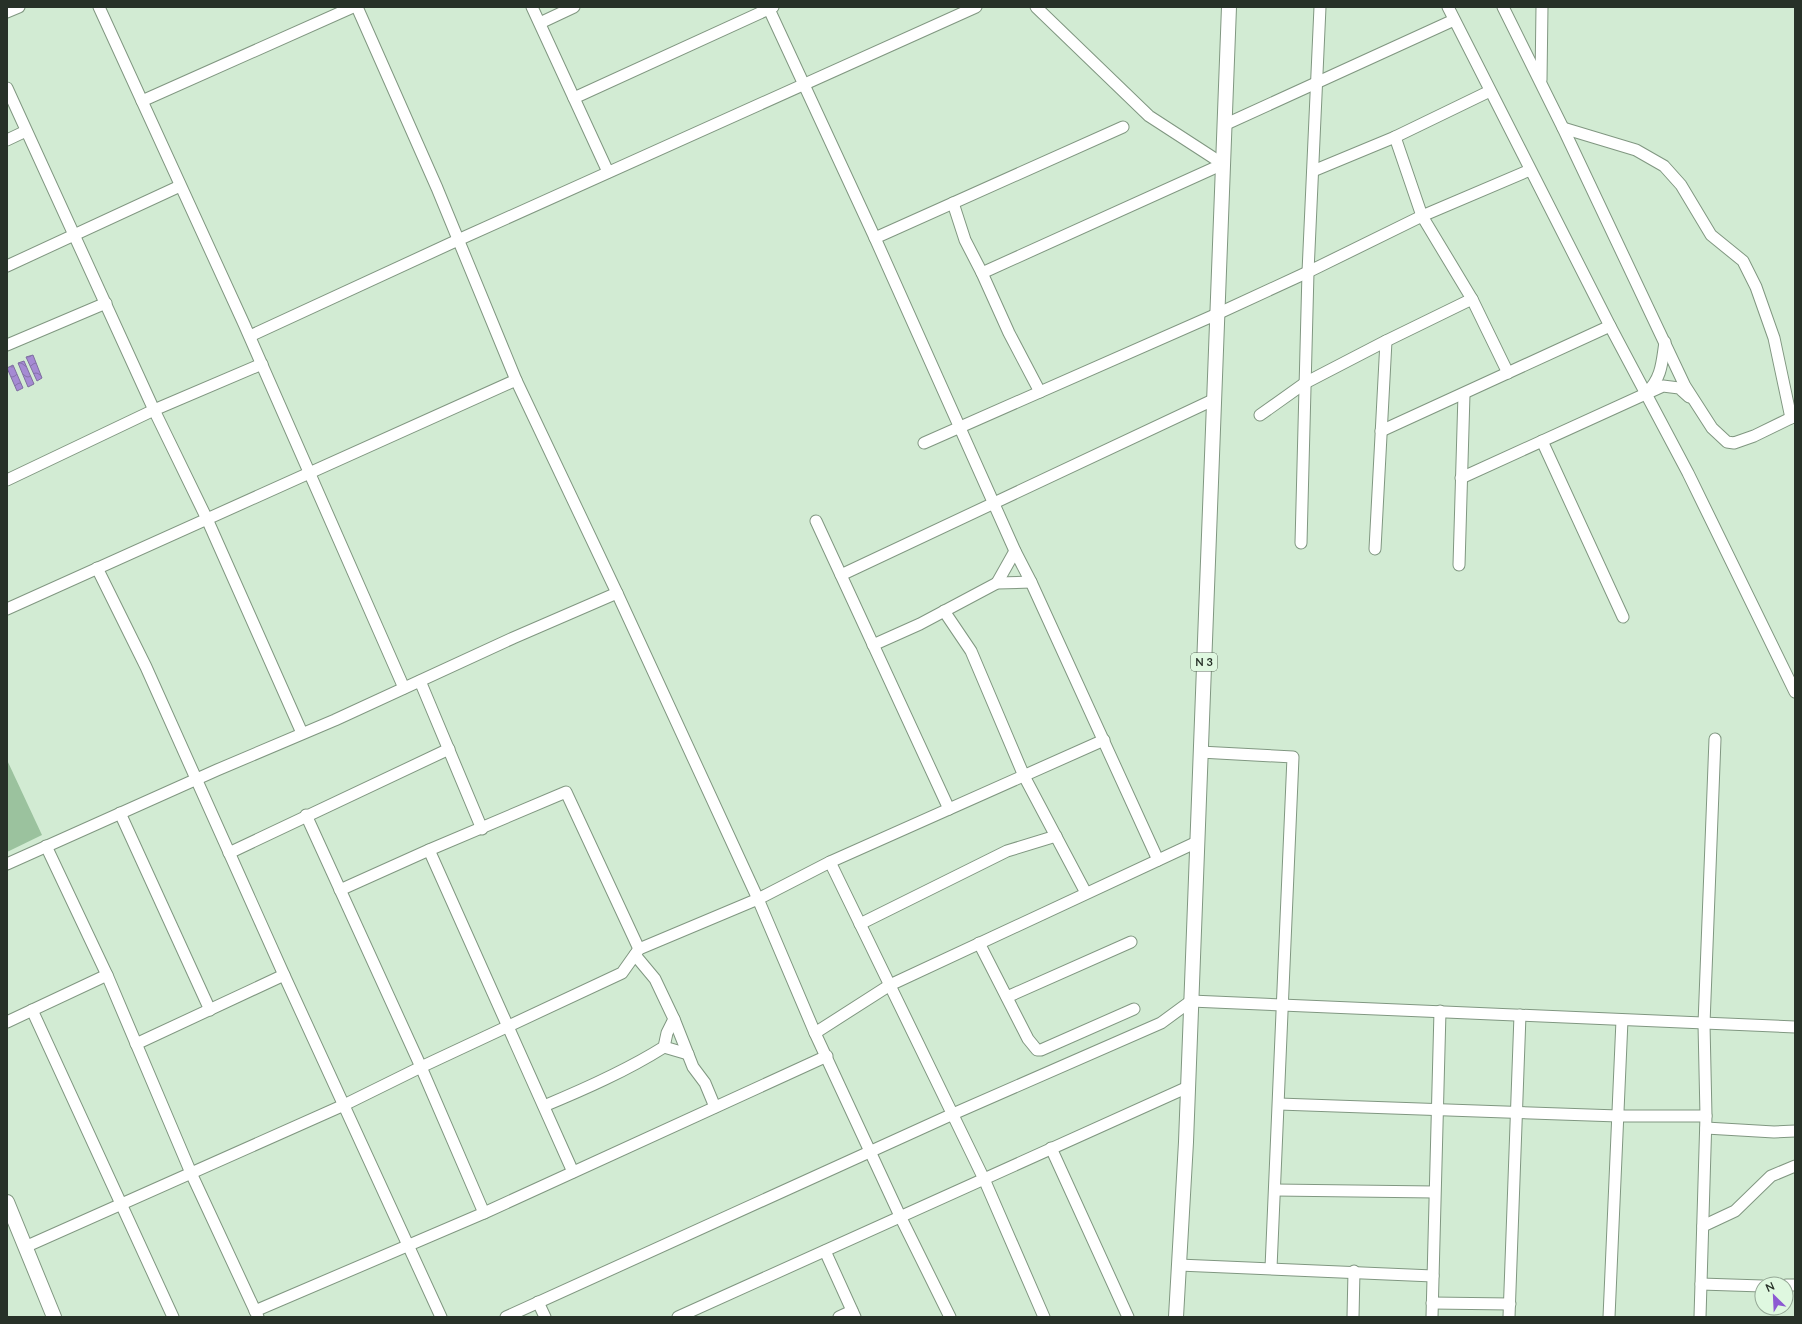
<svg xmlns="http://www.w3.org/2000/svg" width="1802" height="1324" font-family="Lato,sans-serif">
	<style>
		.pitch { fill: #9bc29e }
		.water { fill: url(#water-waves); stroke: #7f6fa0 }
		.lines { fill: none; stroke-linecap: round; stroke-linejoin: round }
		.minor-casing { stroke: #809781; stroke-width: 13 }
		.major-casing { stroke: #809781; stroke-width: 16 }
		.minor { stroke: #fff; stroke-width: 11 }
		.major { stroke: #fff; stroke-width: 14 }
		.labels { text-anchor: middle; stroke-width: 3; stroke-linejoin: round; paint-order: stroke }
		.shield { fill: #dff8e0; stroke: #5e6d5f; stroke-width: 1 }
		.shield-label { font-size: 11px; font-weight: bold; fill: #273128 }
	</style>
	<defs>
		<pattern id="water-waves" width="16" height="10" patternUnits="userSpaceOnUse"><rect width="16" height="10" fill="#a58ad3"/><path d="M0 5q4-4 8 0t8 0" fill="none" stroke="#8671ab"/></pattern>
	</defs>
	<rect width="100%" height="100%" fill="#d2ebd3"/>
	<polygon class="pitch" points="7,760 42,835 7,852"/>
	<g class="water">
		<polygon points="33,355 42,378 37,381 26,357"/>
		<polygon points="24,361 34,384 28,387 18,363"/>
		<polygon points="13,365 23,388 17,391 7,368"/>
	</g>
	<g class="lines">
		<g class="minor-casing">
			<g id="minor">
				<polyline points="99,7 244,324 404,688"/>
				<polyline points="357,7 437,188 516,380 617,593 758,899 815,1033 900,1216 950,1317"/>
				<polyline points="532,7 608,172"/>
				<polyline points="768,7 875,238 1015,551 1031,582 1158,860"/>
				<polyline points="1036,7 1149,116 1223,164"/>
				<polyline points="1448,7 1610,326 1688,473 1795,692"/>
				<polyline points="1503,7 1563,128 1685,386 1712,428 1727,442 1734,443 1754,436 1795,416"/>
				<polyline points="7,12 19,7"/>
				<polyline points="540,23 574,7"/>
				<polyline points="1541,80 1542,7"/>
				<polyline points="7,88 154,410 207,519 302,733"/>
				<polyline points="574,98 773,7"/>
				<polyline points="142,101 353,7"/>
				<polyline points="1224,125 1454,20"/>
				<polyline points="1563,128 1636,150 1664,166 1681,185 1711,235 1743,261 1756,287 1774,338 1791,418"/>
				<polyline points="1395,137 1422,216 1472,299 1508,373"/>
				<polyline points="7,140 26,131"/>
				<polyline points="1313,171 1395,137 1490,91"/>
				<polyline points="953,203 965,240 982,273 1009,333 1040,392"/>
				<polyline points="875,238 1123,127"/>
				<polyline points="7,266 180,186"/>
				<polyline points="982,273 1223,164"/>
				<polyline points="250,336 458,240 976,7"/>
				<polyline points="7,345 106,303"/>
				<path d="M1647,392C1662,378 1662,361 1665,342"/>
				<polyline points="1260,415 1305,383 1386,341 1472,299"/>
				<polyline points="1381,431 1610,326"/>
				<polyline points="1542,441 1623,617"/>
				<polyline points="924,443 1217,314 1308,272 1422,216 1530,170"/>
				<polyline points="1461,478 1663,386 1679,388 1689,397"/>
				<polyline points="7,480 154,410 262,364"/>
				<polyline points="816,521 949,809"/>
				<polyline points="1301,543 1308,272 1320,7"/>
				<polyline points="1375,549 1386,341"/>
				<polyline points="1459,565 1464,394"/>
				<polyline points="97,568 146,667 284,975 441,1317"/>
				<polyline points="841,575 1213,400"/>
				<polyline points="997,583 1015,551"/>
				<polyline points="7,609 516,380"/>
				<polyline points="944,611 971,651 1024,776 1086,893"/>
				<polyline points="873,645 920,624 997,583 1031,582"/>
				<polyline points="420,681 482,829"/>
				<polyline points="1200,752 1293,757 1271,1268"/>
				<polyline points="120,813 210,1010"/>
				<polyline points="306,815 421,1067 484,1213"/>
				<polyline points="46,846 107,975 191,1173 258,1317"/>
				<polyline points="429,850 573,1172"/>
				<polyline points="229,853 449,749"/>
				<polyline points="830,862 984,1179 1044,1317"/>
				<polyline points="7,864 217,770 335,720 513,638 617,593"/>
				<polyline points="340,890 429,850 566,792 639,949"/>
				<polyline points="860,924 1007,851 1056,836"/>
				<polyline points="979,943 1028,1039 1037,1050 1041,1050 1134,1009"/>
				<polyline points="1007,997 1131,942"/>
				<polyline points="32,1010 173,1317"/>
				<polyline points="674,1019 693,1067 705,1083 715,1107"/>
				<polyline points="7,1022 107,975"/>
				<polyline points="815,1033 890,985 1197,842"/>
				<polyline points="136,1044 284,975"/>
				<polyline points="664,1047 688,1054"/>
				<polyline points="1279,1104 1618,1116 1706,1116"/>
				<path d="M544,1106C585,1089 626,1071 664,1047L667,1033L674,1019L655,979L635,955"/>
				<polyline points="1706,1128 1774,1132 1795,1131"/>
				<polyline points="1051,1148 1128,1317"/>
				<polyline points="1275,1190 1434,1192"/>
				<polyline points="1703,1226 1735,1211 1771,1176 1795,1166"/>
				<polyline points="25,1247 344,1105 421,1067 622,973 639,949 758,899 830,862 1104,740"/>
				<polyline points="825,1251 855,1317"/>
				<polyline points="1179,1265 1433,1276"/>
				<polyline points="1701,1284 1762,1286"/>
				<polyline points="1786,1285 1795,1285"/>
				<polyline points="538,1302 545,1317"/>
				<polyline points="1432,1303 1510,1304"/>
				<polyline points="255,1311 484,1213 827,1056"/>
				<polyline points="506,1317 953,1114 1161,1023 1191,1001 1795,1027"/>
				<polyline points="678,1317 1188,1087"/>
				<polyline points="839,1317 852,1311"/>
				<polyline points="1353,1317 1354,1271"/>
				<polyline points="1432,1317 1440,1011"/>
				<polyline points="1509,1317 1520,1015"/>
				<polyline points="1609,1317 1622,1020"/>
				<polyline points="1700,1317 1706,1116 1704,1024 1715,739"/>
			</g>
		</g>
		<g class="major-casing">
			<g id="major">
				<polyline points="7,1202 54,1317"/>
				<polyline points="1176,1317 1186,1142 1229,7"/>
			</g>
		</g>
		<use href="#minor" class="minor"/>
		<use href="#major" class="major"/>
	</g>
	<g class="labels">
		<rect class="shield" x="1191" y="653" width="26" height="18" rx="3"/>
		<g class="shield-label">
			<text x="1204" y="666">N 3</text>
		</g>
	</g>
	<rect width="1802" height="1324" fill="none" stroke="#273128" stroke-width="16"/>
	<g transform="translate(1774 1296) rotate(336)"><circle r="19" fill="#dff8e0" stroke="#95a896"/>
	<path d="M0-3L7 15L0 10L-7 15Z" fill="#8c59d2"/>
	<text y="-6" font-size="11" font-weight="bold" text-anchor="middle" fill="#273128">N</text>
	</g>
</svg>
